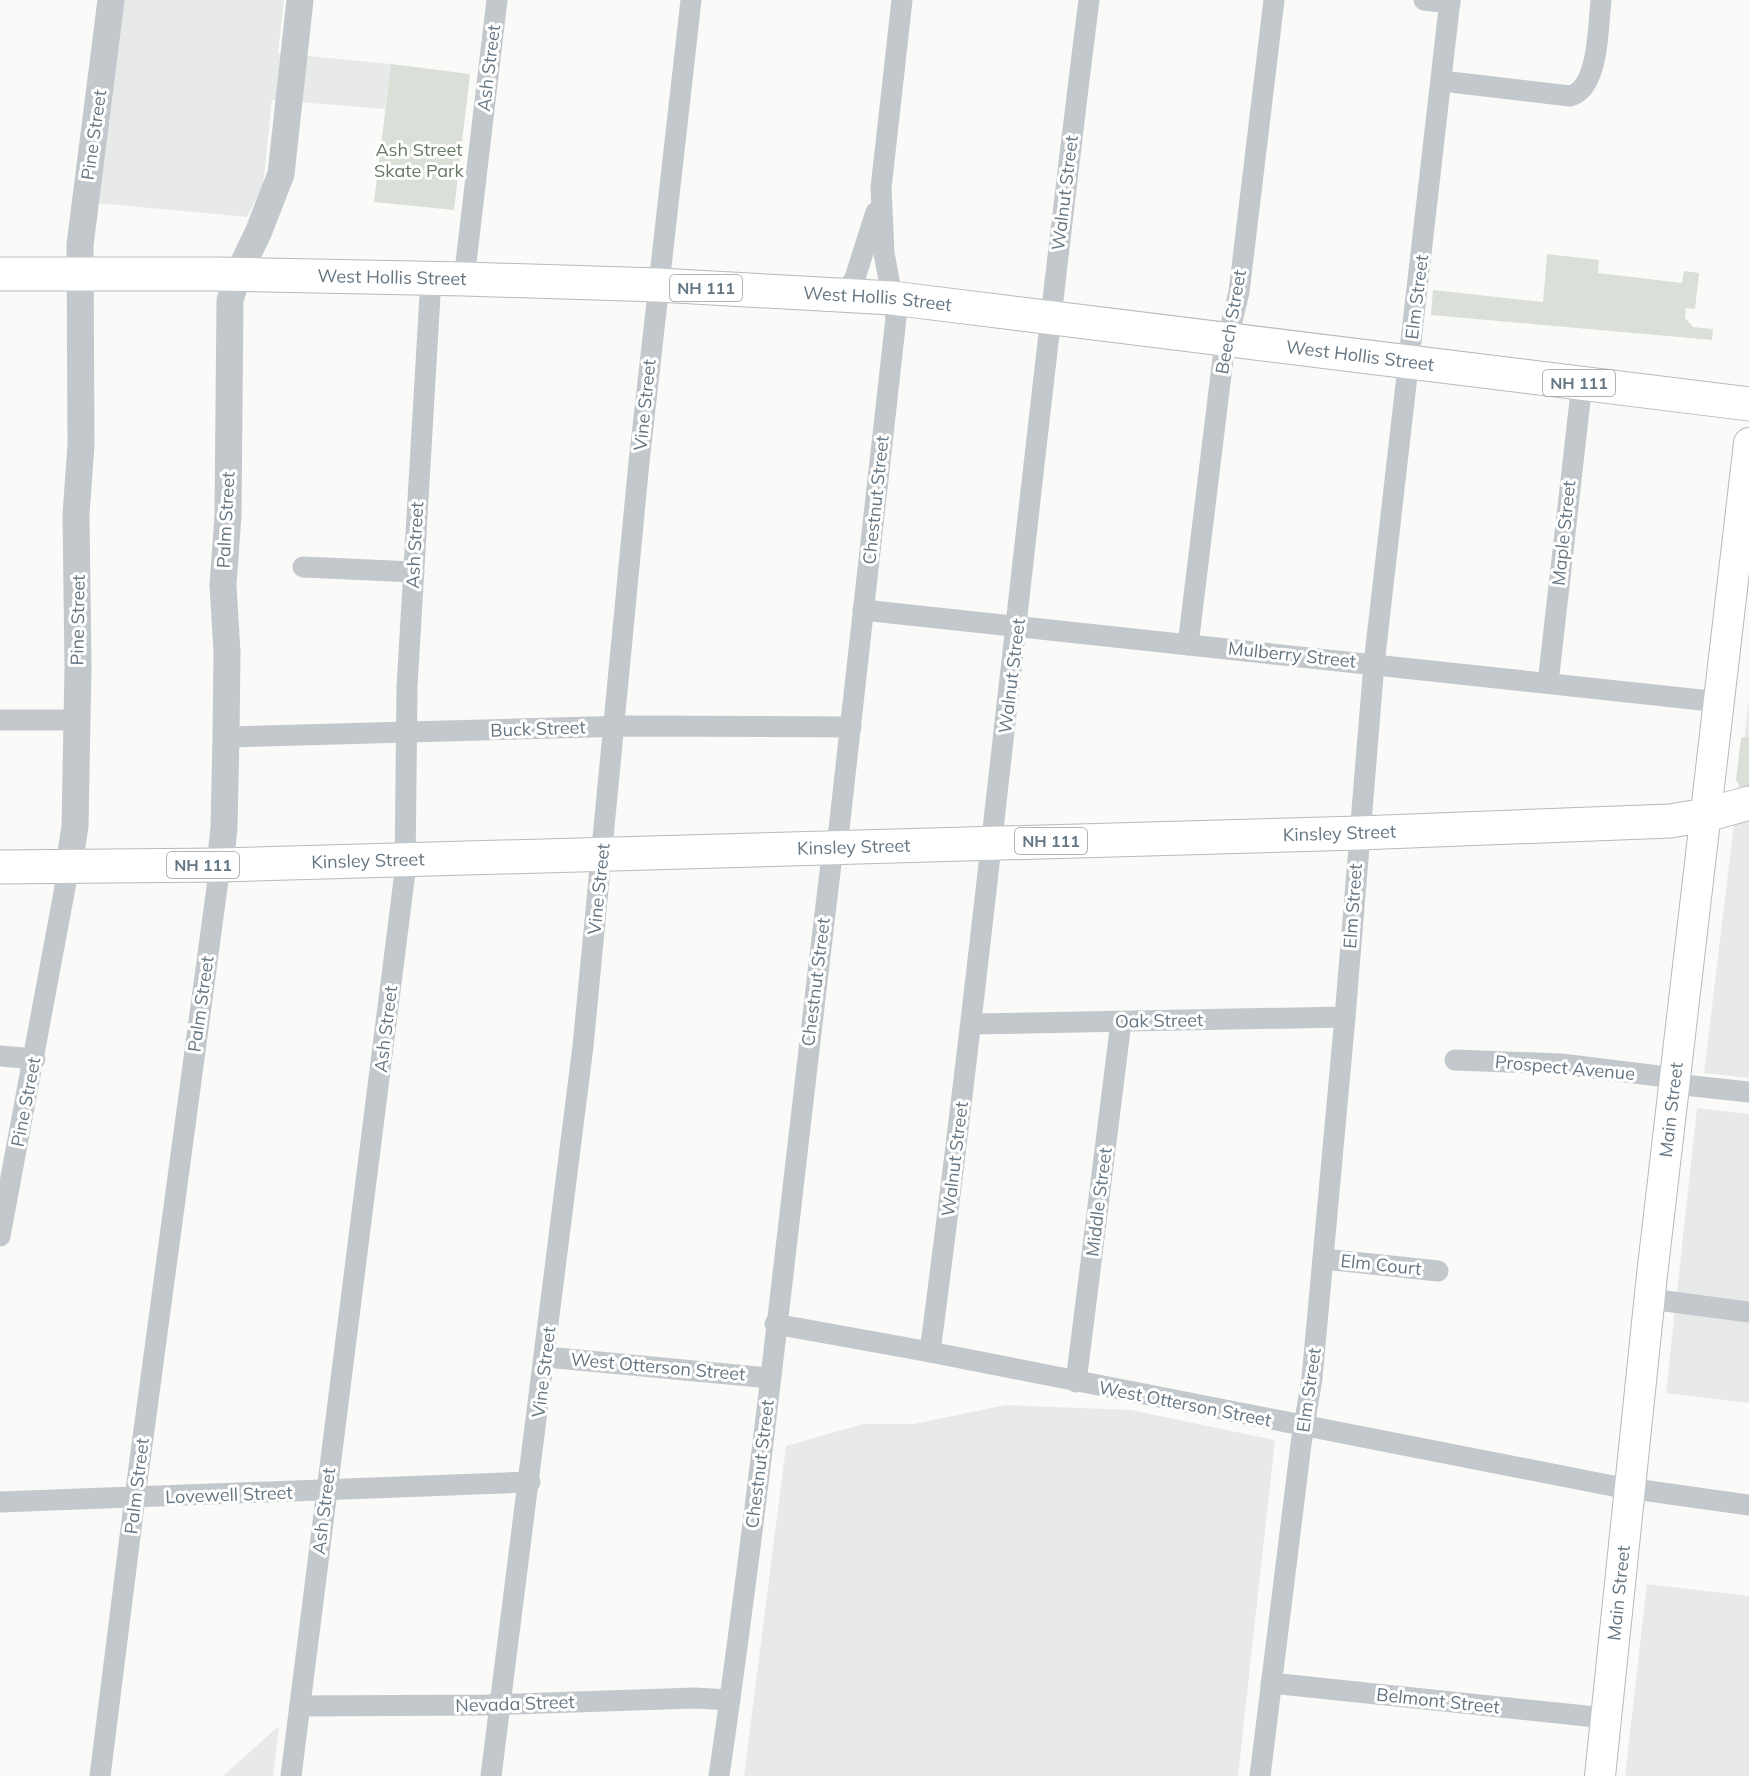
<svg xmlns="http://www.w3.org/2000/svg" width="1749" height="1776" font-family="Mulish,sans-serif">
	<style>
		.built { fill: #e8e9e9 }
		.green { fill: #dadfd7 }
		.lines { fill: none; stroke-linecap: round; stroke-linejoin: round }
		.secondary-casing { stroke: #b3babf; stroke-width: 32 }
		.primary-casing { stroke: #b5babe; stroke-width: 35 }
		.minor { stroke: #c3c8cc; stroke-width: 21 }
		.tertiary { stroke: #c3c8cc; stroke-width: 27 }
		.secondary { stroke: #fff; stroke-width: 30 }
		.primary { stroke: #fff; stroke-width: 33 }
		.labels { text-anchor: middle; stroke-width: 6; stroke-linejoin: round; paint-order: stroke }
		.shield { fill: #fff; stroke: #939fa8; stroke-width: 1.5 }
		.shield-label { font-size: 16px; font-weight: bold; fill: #657683 }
		.street-label { font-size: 18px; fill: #657683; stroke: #fff }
		.park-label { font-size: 18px; fill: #687a64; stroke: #fff }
	</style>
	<rect width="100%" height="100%" fill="#fafaf8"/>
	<g class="built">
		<polygon points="123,0 284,0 278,53 391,64 385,109 272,100 263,186 247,217 97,203"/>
		<polygon points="1749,699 1749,1078 1704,1073"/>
		<polygon points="1697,1108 1749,1114 1749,1403 1666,1393"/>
		<polygon points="1006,1405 1131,1410 1275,1440 1238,1776 744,1776 786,1446 863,1424 914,1424"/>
		<polygon points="1647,1584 1749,1596 1749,1776 1625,1776"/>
		<polygon points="279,1726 273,1776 223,1776"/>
	</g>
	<g class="green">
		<polygon points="391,64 470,74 454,210 374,202"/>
		<polygon points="1547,254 1599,260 1598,273 1682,283 1684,271 1699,273 1695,309 1686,308 1685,318 1693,327 1713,329 1712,340 1431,315 1433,290 1543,302"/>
		<polygon points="1749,737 1749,793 1745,793 1736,780 1741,738"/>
	</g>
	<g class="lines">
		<g class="secondary-casing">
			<g id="secondary">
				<path id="s1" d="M1600,1776L1652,1275L1749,443"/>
			</g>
		</g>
		<g class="primary-casing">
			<g id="primary">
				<path id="s2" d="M0,274H218L464,279L658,285L892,298L1749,404"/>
				<path id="s3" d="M0,867L220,865L1359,833L1670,821L1706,815L1749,803"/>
			</g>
		</g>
		<g class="minor">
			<polyline points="1424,0 1450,3"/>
			<path d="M1442,81L1570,96C1599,89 1598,26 1601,0"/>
			<polyline points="464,279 497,0"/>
			<polyline points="840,295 854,281 876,212"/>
			<polyline points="303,567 414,572"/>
			<polyline points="863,610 1720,702"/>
			<polyline points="1188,645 1223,358 1239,292 1274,0"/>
			<polyline points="1548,683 1582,383"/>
			<polyline points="0,720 77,720"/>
			<polyline points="226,737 629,726 851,727"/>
			<polyline points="972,1024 1345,1017"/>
			<polyline points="0,1056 35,1059"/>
			<polyline points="1455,1060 1561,1064 1675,1078"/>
			<polyline points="1675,1084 1749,1092"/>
			<polyline points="0,1236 69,866"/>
			<polyline points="1324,1259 1438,1271"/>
			<polyline points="1650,1299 1749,1312"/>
			<polyline points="775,1324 930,1352 1613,1486 1749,1505"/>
			<path d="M930,1352C989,902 1032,450 1089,0"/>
			<polyline points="546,1357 770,1378"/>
			<polyline points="1076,1382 1121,1022"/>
			<polyline points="0,1502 530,1482"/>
			<polyline points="1271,1683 1605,1718"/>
			<polyline points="300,1706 486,1705 695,1698 730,1700"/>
			<polyline points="100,1776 135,1497 220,865"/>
			<polyline points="291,1776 405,872 407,687 431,278"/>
			<polyline points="491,1776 583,1046 639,462 691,0"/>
			<path d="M719,1776C763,1473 794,1168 831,864L839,829L896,318L884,253L881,188L902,0"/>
			<polyline points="1260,1776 1301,1444 1312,1378 1345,1017 1374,664 1450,0"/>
		</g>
		<g class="tertiary">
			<polyline points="220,865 224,828 226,737 227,652 223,585 228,515 230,300 238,274 258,233 281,174 300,0"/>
			<polyline points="69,866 75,826 78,667 76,514 81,445 80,245 111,0"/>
		</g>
		<use href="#secondary" class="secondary"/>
		<use href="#primary" class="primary"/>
	</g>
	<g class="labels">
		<g class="shield">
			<rect x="670" y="275" width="72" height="26" rx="4.5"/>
			<rect x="1543" y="370" width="72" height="26" rx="4.5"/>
			<rect x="1015" y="828" width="72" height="26" rx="4.5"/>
			<rect x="167" y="852" width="72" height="26" rx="4.5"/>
		</g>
		<g class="shield-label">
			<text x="706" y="294">NH 111</text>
			<text x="1579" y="389">NH 111</text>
			<text x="1051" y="847">NH 111</text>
			<text x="203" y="871">NH 111</text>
		</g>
		<g class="street-label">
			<text transform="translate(489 68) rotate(-83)" y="6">Ash Street</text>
			<text transform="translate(94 135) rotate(-82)" y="6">Pine Street</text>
			<text transform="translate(1065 193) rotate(-83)" y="6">Walnut Street</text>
			<text dy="6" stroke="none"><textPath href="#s2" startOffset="392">West Hollis Street</textPath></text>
			<text transform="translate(1417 297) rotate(-83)" y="6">Elm Street</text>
			<text dy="6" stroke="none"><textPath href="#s2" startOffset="878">West Hollis Street</textPath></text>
			<text transform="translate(1231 322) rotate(-80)" y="6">Beech Street</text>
			<text dy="6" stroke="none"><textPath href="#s2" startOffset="1364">West Hollis Street</textPath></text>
			<text transform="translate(645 405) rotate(-84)" y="6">Vine Street</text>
			<text transform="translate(876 500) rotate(-84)" y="6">Chestnut Street</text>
			<text transform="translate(226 520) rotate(-87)" y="6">Palm Street</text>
			<text transform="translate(1564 533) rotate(-84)" y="6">Maple Street</text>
			<text transform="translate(415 545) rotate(-87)" y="6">Ash Street</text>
			<text transform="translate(78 620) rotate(-89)" y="6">Pine Street</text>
			<text transform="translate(1292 655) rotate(6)" y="6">Mulberry Street</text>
			<text transform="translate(1012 676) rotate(-83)" y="6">Walnut Street</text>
			<text transform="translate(538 729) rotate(-2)" y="6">Buck Street</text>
			<text dy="6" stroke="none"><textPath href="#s3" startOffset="1340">Kinsley Street</textPath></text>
			<text dy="6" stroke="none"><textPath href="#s3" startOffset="854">Kinsley Street</textPath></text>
			<text dy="6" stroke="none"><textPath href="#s3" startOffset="368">Kinsley Street</textPath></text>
			<text transform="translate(599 889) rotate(-84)" y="6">Vine Street</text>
			<text transform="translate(1353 906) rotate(-86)" y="6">Elm Street</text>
			<text transform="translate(816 982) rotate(-83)" y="6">Chestnut Street</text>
			<text transform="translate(201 1004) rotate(-82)" y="6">Palm Street</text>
			<text transform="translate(1159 1021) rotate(-1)" y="6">Oak Street</text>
			<text transform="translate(386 1029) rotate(-83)" y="6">Ash Street</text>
			<text transform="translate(1565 1068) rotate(5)" y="6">Prospect Avenue</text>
			<text transform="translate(26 1102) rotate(-79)" y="6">Pine Street</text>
			<text dy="6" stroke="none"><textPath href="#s1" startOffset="670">Main Street</textPath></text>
			<text transform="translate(955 1159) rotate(-83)" y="6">Walnut Street</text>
			<text transform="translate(1099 1202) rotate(-83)" y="6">Middle Street</text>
			<text transform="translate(1381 1265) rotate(6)" y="6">Elm Court</text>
			<text transform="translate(658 1367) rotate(5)" y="6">West Otterson Street</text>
			<text transform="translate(544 1372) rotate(-83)" y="6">Vine Street</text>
			<text transform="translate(1309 1390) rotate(-82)" y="6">Elm Street</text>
			<text transform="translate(1185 1404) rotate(11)" y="6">West Otterson Street</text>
			<text transform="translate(760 1464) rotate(-83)" y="6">Chestnut Street</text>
			<text transform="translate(137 1486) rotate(-83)" y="6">Palm Street</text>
			<text transform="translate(229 1495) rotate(-2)" y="6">Lovewell Street</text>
			<text transform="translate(324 1511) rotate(-83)" y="6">Ash Street</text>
			<text dy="6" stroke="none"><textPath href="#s1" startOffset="184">Main Street</textPath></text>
			<text transform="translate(1438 1701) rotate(6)" y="6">Belmont Street</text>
			<text transform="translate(515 1704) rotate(-2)" y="6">Nevada Street</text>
		</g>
		<g class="park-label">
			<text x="419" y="156">Ash Street<tspan x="419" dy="21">Skate Park</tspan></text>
		</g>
	</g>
</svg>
